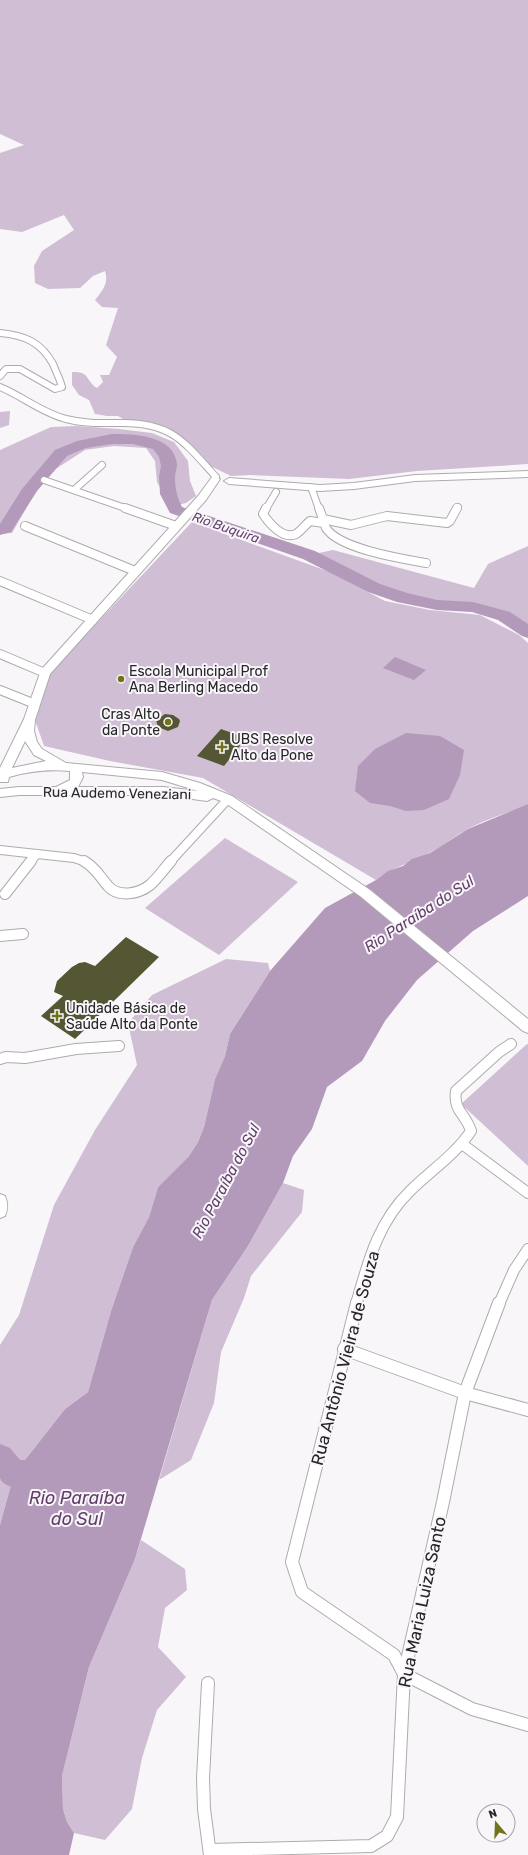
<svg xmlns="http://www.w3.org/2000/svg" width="528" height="1855" font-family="Rubik,sans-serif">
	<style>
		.green { fill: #cfbed4 }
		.water { fill: #b39aba }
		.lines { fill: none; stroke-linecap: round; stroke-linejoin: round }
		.river { fill: #b39aba; fill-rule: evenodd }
		.building { fill: #555734 }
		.street-far3-casing { stroke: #aeabae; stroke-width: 8 }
		.street-far2-casing { stroke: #aeabae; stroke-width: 10 }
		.street-far1-casing { stroke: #aeabae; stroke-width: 12 }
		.street-casing { stroke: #aeabae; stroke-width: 14 }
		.secondary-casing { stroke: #aeabae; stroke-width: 2 }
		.street-far3 { stroke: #fff; stroke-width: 6 }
		.street-far2 { stroke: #fff; stroke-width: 8 }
		.street-far1 { stroke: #fff; stroke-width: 10 }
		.street { stroke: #fff; stroke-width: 12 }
		.secondary { fill: #fff; fill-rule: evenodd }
		.poi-dot { fill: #71741a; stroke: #f9f6fa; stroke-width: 1.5 }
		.labels { text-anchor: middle; stroke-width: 4; stroke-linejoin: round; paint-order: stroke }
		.far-water-label { font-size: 13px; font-style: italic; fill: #623f6b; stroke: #f9f6fa }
		.poi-label { font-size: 14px; fill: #262527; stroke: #f9f6fa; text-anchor: start }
		.street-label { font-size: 14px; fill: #262527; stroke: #f9f6fa }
		.water-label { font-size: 15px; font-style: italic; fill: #623f6b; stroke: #f9f6fa }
		.near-street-label { font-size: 17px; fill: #262527; stroke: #f9f6fa }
		.near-water-label { font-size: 18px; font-style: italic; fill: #623f6b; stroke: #f9f6fa }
	</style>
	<rect width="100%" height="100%" fill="#f9f6fa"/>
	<g class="green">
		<path d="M0,0H528V464L417,471L349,479L250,475L231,476L202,462L184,442L152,425L130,423L118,416H107L95,414L89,400L79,395L72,385V372C90,371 85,380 97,388L103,382L100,375H109L117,357L106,345L118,308L102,307L95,300C102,291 109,284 105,271L93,276L80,288L48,289L35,283L34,266L42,251L74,230L64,215L22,232L0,229V153L24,145L0,134Z"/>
		<polygon points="10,411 9,425 0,428 0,412"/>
		<polygon points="76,426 119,429 152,433 174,442 188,461 190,481 196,496 186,503 169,507 166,498 157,482 155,461 146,448 114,446 85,450 51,472 41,482 12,533 0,534 0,450 51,427"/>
		<path d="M192,522L330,572L385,601L430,610L480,615L519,635L528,643V804C509,813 485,819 468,829C455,836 444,845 431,852C413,862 393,867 376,880L203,778L110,761L44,746L35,720L49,674Z"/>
		<polygon points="528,546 528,632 504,616 473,607 437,605 403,598 374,588 309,555 333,550 474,588 488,564"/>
		<polygon points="225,838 298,882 219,955 145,908"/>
		<polygon points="226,959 268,963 270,971 230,1034 225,1056 215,1079 204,1127 198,1142 189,1156 158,1187 149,1217 133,1247 111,1311 88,1392 65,1409 14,1474 0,1525 0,1345 19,1315 54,1205 95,1130 137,1065 128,1023 152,995"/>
		<polygon points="527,1044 528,1044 528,1166 461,1104"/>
		<polygon points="283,1183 304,1190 302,1212 251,1276 244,1298 221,1352 214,1403 191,1460 159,1480 212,1300 248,1246"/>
		<polygon points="141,1540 185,1569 187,1590 165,1608 158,1647 186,1677 157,1710 142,1758 132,1809 105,1840 74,1833 67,1822 63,1809 62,1776 89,1667 135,1559"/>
	</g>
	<g class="water">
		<polygon points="395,657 426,670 414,680 383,668"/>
		<polygon points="406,733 440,736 464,750 460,775 449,799 424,810 406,811 390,806 370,803 355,791 358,766 375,749"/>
		<polygon points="528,804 528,896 473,931 417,980 385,1021 362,1061 327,1087 312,1129 293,1156 283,1183 248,1246 212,1300 135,1559 89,1667 62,1776 63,1809 67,1822 74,1833 69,1855 0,1855 0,1525 14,1474 65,1409 88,1392 111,1311 133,1247 149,1217 158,1187 189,1156 198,1142 204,1127 215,1079 225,1056 230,1034 270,971 325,908 376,880 388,871 403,866 412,859 430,853 468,829"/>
	</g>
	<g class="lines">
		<g class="river">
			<path d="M112,434C134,434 174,435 177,464C177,469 175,473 175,477C175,488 177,497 182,507L315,551L380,584L407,593L437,600L473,602L510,612L528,624V638L522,636L498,620L472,612L437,610L397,602L368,592L303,559L170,513L160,494L159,476L161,466L159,457L153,449L133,444H112L86,448L67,456L37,491L11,532L0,535V524L22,489L55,450L77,441Z"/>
			<path d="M0,1444L10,1448L20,1460H43L53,1464L57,1474L53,1484C42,1488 5,1493 0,1478C0,1471 0,1452 0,1444Z"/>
		</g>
	</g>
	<g class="building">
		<polygon points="165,714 173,715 179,719 180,721 178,727 168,731 158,727 156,720"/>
		<polygon points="221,729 246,738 224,766 197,756"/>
		<polygon points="126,937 159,957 75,1039 41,1016 63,996 54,992 57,981 72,967 79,963 85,962 95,966"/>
	</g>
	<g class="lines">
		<g class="street-far3-casing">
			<g id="street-far3">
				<path d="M0,333C24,335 41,342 53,364C56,372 60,379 62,387L55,389L20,369H6L0,376"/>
				<path d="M0,387C22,396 42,413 66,419C85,424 104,423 123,423C173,423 185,443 216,477"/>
				<polyline points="44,480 128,509"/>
				<polyline points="311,487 319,509"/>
				<polyline points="74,490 102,465"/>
				<polyline points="266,509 276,492"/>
				<polyline points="457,509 458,507"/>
			</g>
		</g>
		<g class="street-far2-casing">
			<g id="street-far2">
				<polyline points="125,508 176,526"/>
				<path d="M266,508L263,514C269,523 283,540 296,534C301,531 305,525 310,521L324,523"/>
				<polyline points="319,508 323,519 351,525 387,516 447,523 450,521 457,508"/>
				<path d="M323,519C324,522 325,525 326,528C339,549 403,559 426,563"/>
				<polyline points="25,526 135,571"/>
				<polyline points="0,581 93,620"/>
				<polyline points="0,654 45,673"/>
				<polyline points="0,690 35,704"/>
				<polyline points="0,850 74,858 86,862"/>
				<polyline points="30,862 37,854"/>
				<polyline points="170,862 228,799"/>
			</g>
		</g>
		<g class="street-far1-casing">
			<g id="street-far1">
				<path d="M84,861C96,868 100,877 108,886C118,898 139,894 150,885C158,878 164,869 171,861"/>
				<polyline points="5,894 31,861"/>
				<polyline points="0,936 23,934"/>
				<polyline points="0,1059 6,1057 25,1058 76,1049 119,1046"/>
				<polyline points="462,1144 528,1193"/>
				<path d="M356,1304C368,1262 378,1222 410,1191C430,1171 455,1155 471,1131C466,1114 453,1111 456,1091L499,1052L511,1044"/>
				<polyline points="499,1304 514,1270 528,1249"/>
			</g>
		</g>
		<g class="street-casing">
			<g id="street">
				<polyline points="357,1303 292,1562 302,1592 394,1655 404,1674 472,1709 528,1725"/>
				<polyline points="344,1349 465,1393 528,1410"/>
				<polyline points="208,1683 203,1778 204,1809 210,1855"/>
				<polyline points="210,1850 371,1846 387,1836 397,1817 404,1674 443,1502 465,1393 499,1303"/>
			</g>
		</g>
		<g class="secondary-casing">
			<g id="secondary">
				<polygon points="528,471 528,477 415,481 354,489 320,491 229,484 224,481 229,478 320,485 354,483 415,475"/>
				<path d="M215,476L220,479L206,500L50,674L35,720L34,731L37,742L42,749L66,763L162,772L200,783L232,796L370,890L528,1019V1033L523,1031L360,896L224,802L213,798L207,801L163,795H19L0,797V789L19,787H56L70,780V771C48,769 30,771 9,777L8,782H0V768L24,719L41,670L198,496L212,477ZM25,741L34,755L46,761L12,768ZM82,772L162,780L198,791L163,787H78L83,777Z"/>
				<path d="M0,1194L5,1196C8,1203 8,1209 5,1216L0,1218Z"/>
			</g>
		</g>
		<use href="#street-far3" class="street-far3"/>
		<use href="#street-far2" class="street-far2"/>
		<use href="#street-far1" class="street-far1"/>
		<use href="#street" class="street"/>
		<use href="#secondary" class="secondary"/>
	</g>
	<g class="poi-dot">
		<circle cx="121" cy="679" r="4"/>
		<circle cx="168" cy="722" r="4"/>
		<path d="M220 741h4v4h4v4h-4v4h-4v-4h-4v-4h4z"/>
		<path d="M55 1010h4v4h4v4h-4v4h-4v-4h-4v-4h4z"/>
	</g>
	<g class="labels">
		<g class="far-water-label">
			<text transform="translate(226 527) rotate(19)" y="5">Rio Buquira</text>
		</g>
		<g class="poi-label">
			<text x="129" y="676">Escola Municipal Prof<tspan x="129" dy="16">Ana Berling Macedo</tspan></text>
			<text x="160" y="719" text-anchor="end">Cras Alto<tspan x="160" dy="16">da Ponte</tspan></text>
			<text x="231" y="744">UBS Resolve<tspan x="231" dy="16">Alto da Pone</tspan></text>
			<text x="66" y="1013">Unidade Básica de<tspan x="66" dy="16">Saúde Alto da Ponte</tspan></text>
		</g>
		<g class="street-label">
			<text transform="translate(117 793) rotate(1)" y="5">Rua Audemo Veneziani</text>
		</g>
		<g class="water-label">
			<text transform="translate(419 914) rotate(-33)" y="5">Rio Paraíba do Sul</text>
			<text transform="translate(226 1181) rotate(-62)" y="5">Rio Paraíba do Sul</text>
		</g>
		<g class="near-street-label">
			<text transform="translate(345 1358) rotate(-75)" y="6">Rua Antônio Vieira de Souza</text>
			<text transform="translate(422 1602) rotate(-78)" y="6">Rua Maria Luiza Santo</text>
		</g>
		<g class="near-water-label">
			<text x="77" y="1504">Rio Paraíba<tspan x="77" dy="21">do Sul</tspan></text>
		</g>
	</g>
	<g transform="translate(496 1823) rotate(341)"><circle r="19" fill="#f9f6fa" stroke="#a5a2a6"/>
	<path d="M0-3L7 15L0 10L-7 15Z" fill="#71741a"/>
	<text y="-6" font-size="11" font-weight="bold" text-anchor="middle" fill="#262527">N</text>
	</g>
</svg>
